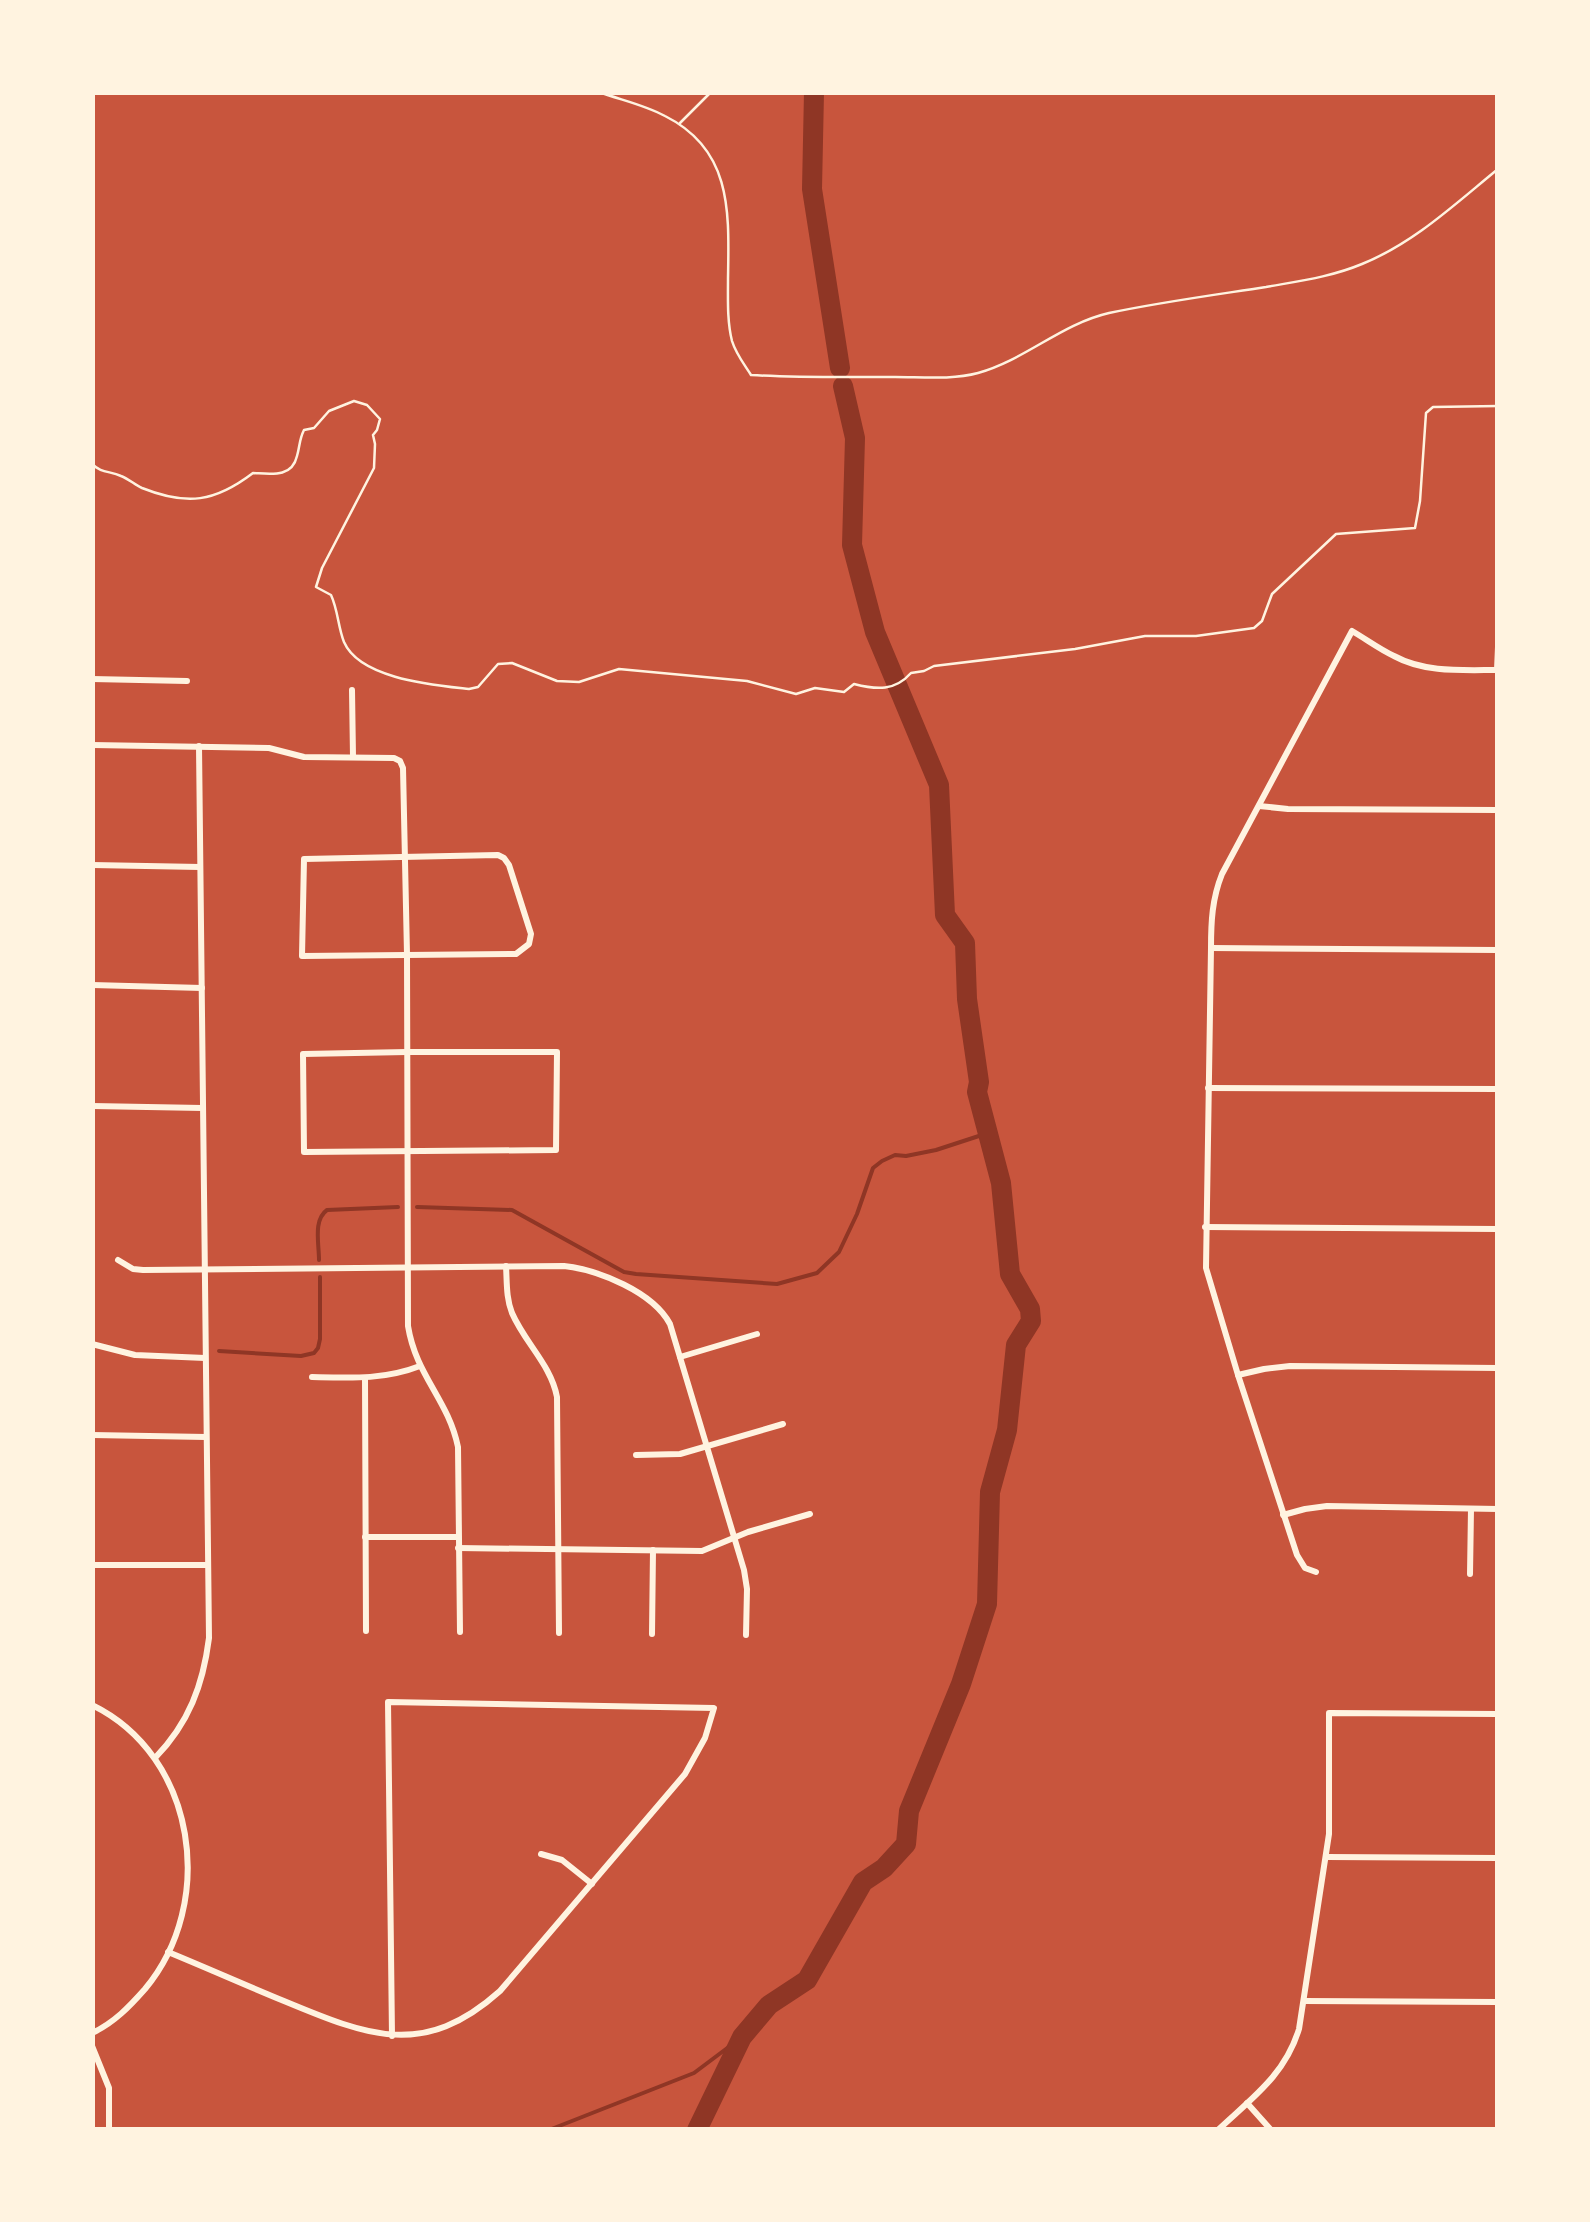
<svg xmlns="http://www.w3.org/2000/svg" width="1590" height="2222" font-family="'PT Sans Narrow',sans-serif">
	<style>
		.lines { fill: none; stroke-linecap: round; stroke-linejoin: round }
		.stream { stroke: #8f3625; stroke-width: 4 }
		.river { stroke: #8f3625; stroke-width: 20 }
		.path { stroke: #fff3e0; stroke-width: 2.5 }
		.service { stroke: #fff3e0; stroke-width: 2.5 }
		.minor { stroke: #fff3e0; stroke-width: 6 }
	</style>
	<rect width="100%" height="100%" fill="#c8553d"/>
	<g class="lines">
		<g class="stream">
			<polyline points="417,1207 512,1210 624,1272 636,1274 777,1284 817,1273 839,1252 857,1214 873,1168 882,1161 895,1155 906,1156 936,1150 988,1133"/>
			<path d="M319,1260C319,1243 313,1220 327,1210L398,1207"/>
			<polyline points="219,1351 301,1356 314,1353 318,1348 320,1339 320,1277"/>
			<polyline points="549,2130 694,2073 742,2037"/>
		</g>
		<g class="river">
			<polyline points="814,92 812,189 840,368"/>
			<polyline points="697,2130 742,2037 769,2005 807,1980 863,1882 884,1868 906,1844 909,1811 961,1684 987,1604 990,1492 1007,1430 1016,1345 1031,1321 1030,1309 1010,1274 1001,1183 977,1092 979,1082 967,999 965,943 945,915 939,785 875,632 852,545 855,438 843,386"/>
		</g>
		<path class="path" d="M92,464C101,473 110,471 121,476C129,479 135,485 142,488C187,506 215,502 253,473C271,474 292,478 297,456C300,446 299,440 304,430L314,428L329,411L354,401L367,405L380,419L377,430L373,435L375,444L374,468L322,568L316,587L331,595C338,610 338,627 344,642C360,679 434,685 469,689L478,687L498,664L512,663L557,681L579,682L619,669L747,681L796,694L815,688L844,692L854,684C877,690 895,691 911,673L924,671L934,666L1075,649L1145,636H1196L1254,628L1262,621L1272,594L1336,534L1415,528L1420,501L1426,413L1433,407L1498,406"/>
		<g class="service">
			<path d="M599,92C621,100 645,105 665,116C733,150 729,213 728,279C728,299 727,321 732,341C736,354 744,364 751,375C799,378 847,377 895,377C922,377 952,380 978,373C1025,360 1061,324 1109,313C1161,302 1214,295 1266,287C1299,281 1331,277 1362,264C1414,243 1455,204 1498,169"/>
			<polyline points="680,123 711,92"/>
		</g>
		<g class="minor">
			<polyline points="1497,670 1498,647"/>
			<polyline points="92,679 187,681"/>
			<polyline points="352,690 353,757"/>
			<path d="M92,745L269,748L304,757L394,758L400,761L403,768L407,954L408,1326C416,1376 448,1399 458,1447L460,1632"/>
			<polyline points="1259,806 1288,809 1498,810"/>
			<polygon points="498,855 504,858 509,865 531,934 529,944 516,954 302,956 304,859"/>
			<polyline points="92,865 200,867"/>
			<polyline points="1211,948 1498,950"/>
			<polyline points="92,985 202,988"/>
			<polygon points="407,1052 557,1052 556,1150 304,1152 303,1054"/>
			<polyline points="1208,1088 1498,1089"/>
			<polyline points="92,1106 202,1108"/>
			<polyline points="1205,1227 1498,1229"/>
			<path d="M118,1260L133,1269L143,1270L564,1266C599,1270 653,1292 670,1324L744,1570L747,1589L746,1635"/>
			<path d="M506,1266C507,1282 506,1298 512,1313C525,1343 551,1365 557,1397L559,1633"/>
			<polyline points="92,1344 135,1355 205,1358"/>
			<polyline points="680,1357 757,1334"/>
			<polyline points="1238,1375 1264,1369 1290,1366 1498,1368"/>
			<path d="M312,1377C350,1378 384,1380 420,1366"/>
			<polyline points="365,1378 366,1631"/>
			<polyline points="92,1435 206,1437"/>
			<polyline points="636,1455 680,1454 783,1424"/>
			<polyline points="1283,1515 1305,1509 1327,1506 1498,1509"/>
			<polyline points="365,1537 458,1537"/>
			<polyline points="458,1548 702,1551 748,1532 810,1514"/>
			<polyline points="92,1565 207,1565"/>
			<path d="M1316,1572L1305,1568L1297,1555L1238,1375L1206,1268L1211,948C1211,922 1212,899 1222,874L1352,631C1366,639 1379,649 1394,656C1425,673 1463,670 1498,670"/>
			<polyline points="1470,1574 1471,1509"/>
			<polyline points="652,1634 653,1550"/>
			<path d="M92,1705C197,1756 217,1903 145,1989C130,2006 114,2023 92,2033"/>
			<path d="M155,1758C189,1723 203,1685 209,1638L199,746"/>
			<polyline points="541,1854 562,1860 592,1884"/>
			<polyline points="1327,1857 1498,1858"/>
			<path d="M168,1952C207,1968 245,1985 284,2001C368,2036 424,2059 500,1991L685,1774L705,1738L714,1708L388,1702L392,2036"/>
			<polyline points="1304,2001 1498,2002"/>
			<polyline points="92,2046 109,2088 109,2130"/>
			<polyline points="1247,2103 1271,2130"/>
			<path d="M1218,2130C1252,2098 1285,2075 1299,2029L1329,1834V1713L1498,1714"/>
		</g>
	</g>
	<rect width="1590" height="2222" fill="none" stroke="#fff3e0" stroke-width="190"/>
</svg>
